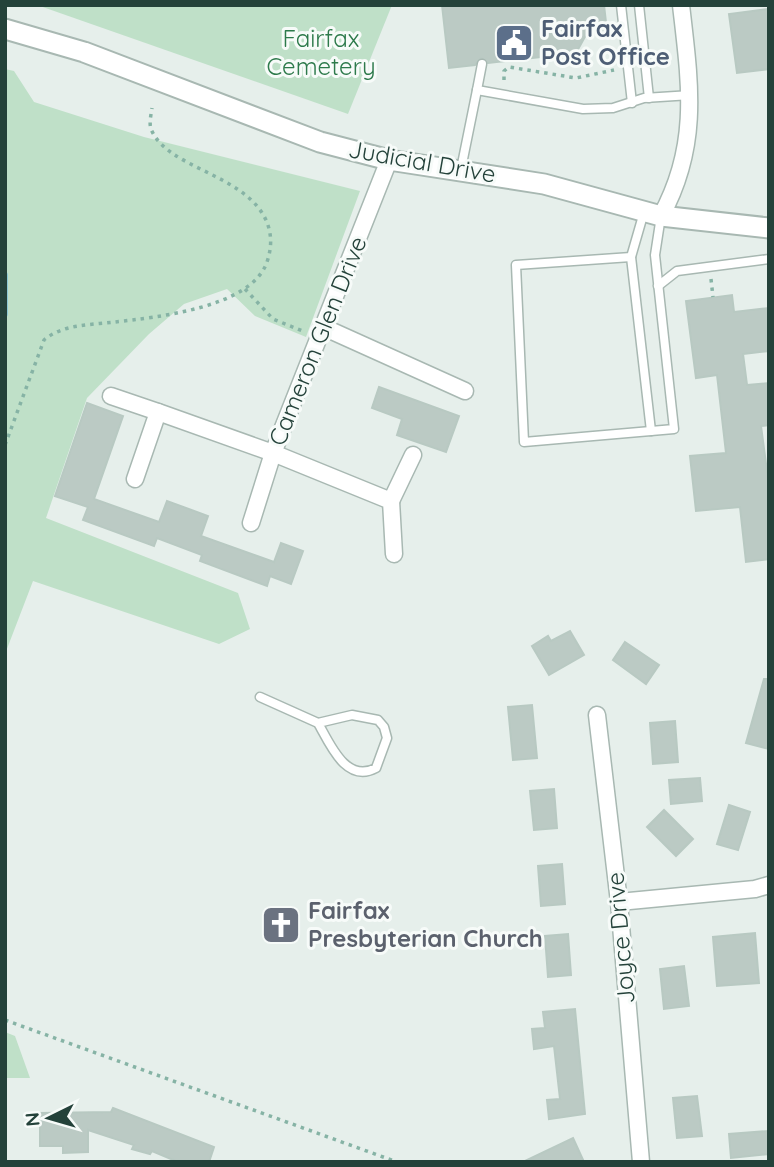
<svg xmlns="http://www.w3.org/2000/svg" width="774" height="1167" font-family="Quicksand,sans-serif">
	<style>
		.green { fill: #bfe0c8 }
		.lines { fill: none; stroke-linecap: round; stroke-linejoin: round }
		.stream { stroke: #8ec9d4; stroke-width: 6 }
		.building { fill: #bbcac4; stroke: #b8c9c2; stroke-width: 2 }
		.service-casing { stroke: #a8b8b2; stroke-width: 11 }
		.minor-casing { stroke: #a8b8b2; stroke-width: 19 }
		.tertiary-casing { stroke: #a8b8b2; stroke-width: 23 }
		.path { stroke: #86b3a5; stroke-width: 3.5; stroke-dasharray: 3.5 5; stroke-linecap: butt }
		.service { stroke: #fff; stroke-width: 8 }
		.minor { stroke: #fff; stroke-width: 16 }
		.tertiary { stroke: #fff; stroke-width: 19 }
		.labels { text-anchor: middle; stroke-width: 6; stroke-linejoin: round; paint-order: stroke }
		.service-label { font-size: 24px; font-weight: bold; fill: #4e5e75; stroke: #f7fbf9; text-anchor: start }
		.park-label { font-size: 24px; fill: #2d7a4b; stroke: #f7fbf9 }
		.street-label { font-size: 24px; fill: #24423a; stroke: #f7fbf9 }
		.worship-label { font-size: 24px; font-weight: bold; fill: #5b616d; stroke: #f7fbf9; text-anchor: start }
	</style>
	<rect width="100%" height="100%" fill="#e6efeb"/>
	<g class="green">
		<polygon points="37,5 392,5 348,114"/>
		<polygon points="5,69 14,71 34,102 144,137 360,191 306,337 255,316 227,289 184,304 149,334 87,398 46,518 238,593 250,629 219,644 33,581 5,654"/>
		<polygon points="5,1032 15,1036 30,1078 5,1078"/>
	</g>
	<g class="lines">
		<polyline class="stream" points="5,275 5,314"/>
	</g>
	<g class="building">
		<polygon points="442,5 604,5 607,31 587,33 576,53 488,63 481,58 475,65 449,68"/>
		<polygon points="769,9 769,69 737,73 729,14"/>
		<polygon points="732,295 734,312 769,308 769,351 743,354 747,385 769,383 769,425 761,426 769,486 769,559 746,562 740,507 696,511 690,456 726,453 717,375 696,378 686,301"/>
		<polygon points="379,387 459,416 446,452 397,435 402,419 372,408"/>
		<polygon points="87,403 123,416 94,499 159,522 167,501 208,516 201,536 274,562 281,543 303,551 291,584 270,576 267,586 200,561 202,555 157,538 154,546 83,520 88,507 55,496"/>
		<polygon points="570,631 584,655 549,675 532,646 548,636 551,641"/>
		<polygon points="625,642 659,665 646,684 613,660"/>
		<polygon points="764,679 769,679 769,749 746,743"/>
		<polygon points="532,705 537,758 513,760 508,707"/>
		<polygon points="675,721 678,762 653,764 650,723"/>
		<polygon points="700,778 702,801 671,804 669,780"/>
		<polygon points="554,789 557,828 534,830 530,791"/>
		<polygon points="729,805 750,812 738,850 717,844"/>
		<polygon points="664,810 693,839 676,856 647,827"/>
		<polygon points="562,864 565,904 541,906 538,866"/>
		<polygon points="755,933 759,983 717,986 713,937"/>
		<polygon points="568,934 571,975 548,977 545,936"/>
		<polygon points="684,966 689,1006 664,1009 660,969"/>
		<polygon points="575,1009 585,1114 549,1119 547,1100 560,1099 554,1046 534,1049 532,1029 545,1028 543,1012"/>
		<polygon points="697,1096 702,1136 677,1138 673,1098"/>
		<polygon points="113,1108 214,1147 209,1162 178,1162 152,1151 150,1154 132,1149 134,1145 88,1130 88,1152 63,1153 63,1146 40,1146 40,1113 111,1112"/>
		<polygon points="769,1131 769,1154 731,1158 729,1134"/>
		<polygon points="573,1138 584,1162 523,1162"/>
	</g>
	<g class="lines">
		<g class="service-casing">
			<g id="service">
				<polyline points="621,5 632,103"/>
				<polyline points="639,5 649,98"/>
				<polyline points="477,90 482,64"/>
				<polyline points="461,169 477,90 583,109 613,108 644,98 691,95"/>
				<polyline points="644,212 631,257 651,431"/>
				<polyline points="631,257 516,265 524,442 674,429 655,255 661,216"/>
				<polyline points="658,286 677,271 769,259"/>
				<path d="M260,697L318,723L352,715L378,720L384,727L387,738L376,768C346,784 330,744 318,723"/>
			</g>
		</g>
		<g class="minor-casing">
			<g id="minor">
				<path d="M661,216C700,145 690,83 681,5"/>
				<polyline points="323,327 465,391"/>
				<polyline points="111,396 158,412"/>
				<polyline points="135,479 158,412 273,453 391,501 394,554"/>
				<polyline points="391,501 413,455"/>
				<polyline points="251,523 273,453 389,160"/>
				<polyline points="597,715 619,902 641,1162"/>
				<polyline points="619,902 755,889 769,885"/>
			</g>
		</g>
		<g class="tertiary-casing">
			<polyline id="tertiary" points="5,29 84,52 320,142 389,160 544,184 661,216 769,228"/>
		</g>
		<g class="path">
			<polyline points="504,80 504,71 509,67 576,78 614,70"/>
			<polyline points="711,279 713,297"/>
			<polyline points="245,289 273,319 305,332"/>
			<path d="M5,445L44,340C63,324 90,325 115,322C157,317 251,308 267,262C272,247 272,234 266,220C244,173 167,169 151,129C149,123 151,115 152,108"/>
			<polyline points="5,1020 397,1162"/>
		</g>
		<use href="#service" class="service"/>
		<use href="#minor" class="minor"/>
		<use href="#tertiary" class="tertiary"/>
	</g>
	<defs>
		<g id="civic-square" transform="scale(2.0125)"><rect x="-9" y="-9" width="18" height="18" rx="4" fill="#5c6f8a" stroke="#f7fbf9"/><path d="M-.6-6.5H3V-4.5H.6V-3L4-1V1h2V6H-6V1h2V-1L-.6-3ZM-1.2 2.5V6h2.4V2.5Z" fill="#fff"/></g>
		<g id="church-square" transform="scale(2.0125)"><rect x="-9" y="-9" width="18" height="18" rx="4" fill="#6b7280" stroke="#f7fbf9"/><path d="M-1.2-6h2.4v3.5h3.3v2.4h-3.3V6h-2.4V-.1h-3.3v-2.4h3.3Z" fill="#fff"/></g>
	</defs>
	<g fill-rule="evenodd">
		<use href="#civic-square" x="514" y="43"/>
		<use href="#church-square" x="281" y="925"/>
	</g>
	<g class="labels">
		<g class="service-label">
			<text x="541" y="37">Fairfax<tspan x="541" dy="28">Post Office</tspan></text>
		</g>
		<g class="park-label">
			<text x="321" y="47">Fairfax<tspan x="321" dy="28">Cemetery</tspan></text>
		</g>
		<g class="street-label">
			<text transform="translate(422 162) rotate(10)" y="8">Judicial Drive</text>
			<text transform="translate(318 341) rotate(-68)" y="8">Cameron Glen Drive</text>
			<text transform="translate(621 938) rotate(-95)" y="8">Joyce Drive</text>
		</g>
		<g class="worship-label">
			<text x="308" y="919">Fairfax<tspan x="308" dy="28">Presbyterian Church</tspan></text>
		</g>
	</g>
	<rect width="774" height="1167" fill="none" stroke="#24423a" stroke-width="14"/>
	<g transform="translate(49 1118) rotate(265)" stroke="#f7fbf9" stroke-width="5" paint-order="stroke">
	<path d="M0-5L12 26L0 18L-12 26Z" fill="#24423a"/>
	<text y="-10" font-size="19" font-weight="bold" text-anchor="middle" fill="#24423a">N</text>
	</g>
</svg>
